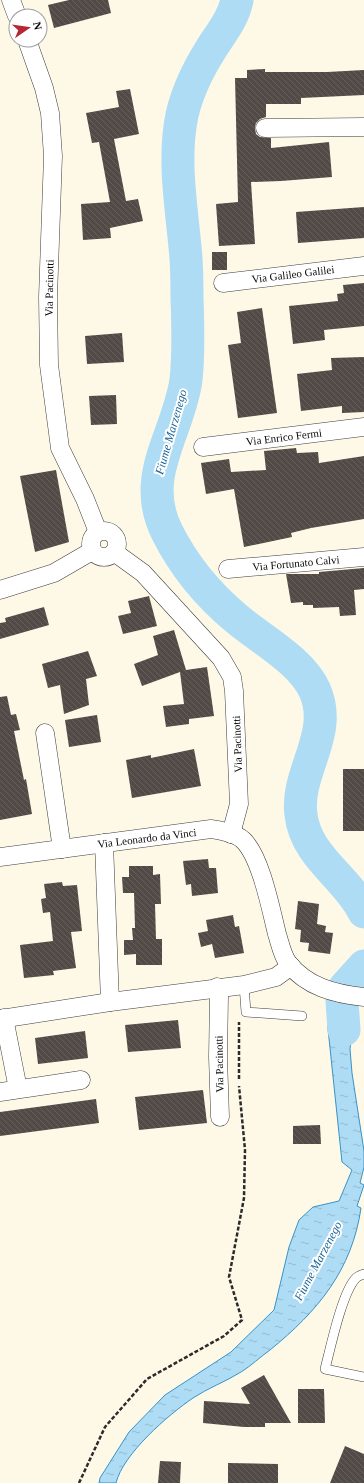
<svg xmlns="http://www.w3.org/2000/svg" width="364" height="1483" font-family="Georgia,serif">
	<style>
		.water { fill: url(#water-ripples); stroke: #3793c8 }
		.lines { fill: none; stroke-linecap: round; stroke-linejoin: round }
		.river { stroke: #addcf4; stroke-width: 33 }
		.building { fill: url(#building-back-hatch) }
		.lane-casing { stroke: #3c3c3c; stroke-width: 10 }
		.street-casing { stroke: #3c3c3c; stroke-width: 19 }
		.path { stroke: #2b2b2b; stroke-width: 2.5; stroke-dasharray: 4 2; stroke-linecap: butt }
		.lane { stroke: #fff; stroke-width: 9 }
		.street { stroke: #fff; stroke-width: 18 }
		.labels { text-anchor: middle; stroke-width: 4; stroke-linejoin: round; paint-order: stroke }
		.street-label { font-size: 11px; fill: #090909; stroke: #fff }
		.water-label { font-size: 12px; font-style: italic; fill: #186396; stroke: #fff }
	</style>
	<defs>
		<pattern id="water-ripples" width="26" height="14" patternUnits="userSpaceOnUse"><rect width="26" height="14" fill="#addcf4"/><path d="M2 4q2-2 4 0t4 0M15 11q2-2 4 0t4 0" fill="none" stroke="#94bbd0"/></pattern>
		<pattern id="building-back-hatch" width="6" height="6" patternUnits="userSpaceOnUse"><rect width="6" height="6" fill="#524a46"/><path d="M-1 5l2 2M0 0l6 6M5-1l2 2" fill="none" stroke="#665f5c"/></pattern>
	</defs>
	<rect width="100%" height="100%" fill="#fef9e7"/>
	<path class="water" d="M342,1001L355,1004L350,1049L352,1073L364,1151V1167L360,1183L364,1185L357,1206L361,1208C352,1270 318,1311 270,1350C260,1357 251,1366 241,1372C225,1382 208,1388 193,1398C168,1415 123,1454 116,1483H99L100,1478L129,1432L165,1395L231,1352L274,1310L289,1247L299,1220L313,1207L339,1201L352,1170L342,1162L328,1029L329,1004Z"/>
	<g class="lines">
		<g class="river">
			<path d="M237,0C233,19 221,33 211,49C199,68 187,93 182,115C173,158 181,204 185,247C187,264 187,281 187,298C188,325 189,353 186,380C178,435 139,476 167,532C184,566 208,595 237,619C262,640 302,661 315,691C334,735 295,772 301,815C306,857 347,877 364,912"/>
			<polyline points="344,1030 342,1001 345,987 364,966"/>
		</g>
	</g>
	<g class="building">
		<polygon points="69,0 108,0 111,13 54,28 48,5"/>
		<polygon points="265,69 265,72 327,72 364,70 364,95 301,98 301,104 266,104 266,117 260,119 256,123 255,128 256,134 260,137 271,138 271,148 329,142 332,177 281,181 251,182 255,244 219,246 216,204 238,202 235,78 247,78 247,70"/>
		<polygon points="130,89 139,134 114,139 126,201 138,199 143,221 110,228 111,238 83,240 81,204 110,202 99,142 92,143 86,113 119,107 116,91"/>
		<polygon points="364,207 364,238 298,243 296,212"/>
		<rect x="212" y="252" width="15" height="18"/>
		<polygon points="364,283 364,326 324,330 325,340 293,344 289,306 338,301 337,294 344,293 343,285"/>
		<polygon points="262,308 277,413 238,418 228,345 241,343 237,312"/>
		<polygon points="122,333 124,362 87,364 85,336"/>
		<polygon points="364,357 364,412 342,413 342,406 301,411 297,374 332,370 331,358"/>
		<polygon points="116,395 117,424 91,425 89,396"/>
		<polygon points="296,448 297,453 318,452 319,463 364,456 364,519 311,528 291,533 292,537 244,547 234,489 206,494 201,463 229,459 231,472 266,470 264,451"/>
		<polygon points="56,470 69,542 35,552 20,476"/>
		<polygon points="364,568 364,589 354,590 356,615 340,616 339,607 313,608 313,605 303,605 303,602 291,603 286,574 319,574 319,572"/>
		<polygon points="149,596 157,626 123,634 118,616 131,613 128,601"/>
		<polygon points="44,607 49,625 0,639 0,623 6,622 5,618"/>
		<polygon points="174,630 186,670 207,667 214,716 189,719 189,724 166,727 163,706 184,704 180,672 142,686 134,664 158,655 153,636"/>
		<polygon points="88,651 97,676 86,679 89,705 64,714 60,685 48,688 42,664"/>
		<polygon points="7,696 11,715 16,714 20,730 14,731 24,780 26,779 32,814 0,820 0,697"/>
		<polygon points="97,715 101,742 69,747 65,720"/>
		<polygon points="194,749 201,786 132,798 126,760 151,755 151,758"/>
		<rect x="343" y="769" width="21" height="62"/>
		<polygon points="208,859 209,868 216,868 218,893 192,896 191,884 186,885 183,861"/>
		<polygon points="129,866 153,866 153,875 160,874 161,904 155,904 156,939 162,939 162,965 136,965 136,954 124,955 124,940 133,940 132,928 135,928 134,893 123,893 122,877 129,877"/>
		<polygon points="62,882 63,886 77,885 82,931 71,932 76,968 53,971 54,975 24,978 20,945 53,941 50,912 43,913 41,899 46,898 44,884"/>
		<polygon points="298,901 319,904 317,924 326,926 325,932 333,933 330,954 308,951 309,943 300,942 301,930 295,929"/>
		<polygon points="233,915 235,927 239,926 244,953 215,958 212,944 201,947 198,933 208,931 206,920"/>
		<polygon points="178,1020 181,1048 128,1052 125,1025"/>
		<polygon points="85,1031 88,1058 38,1064 35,1038"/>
		<polygon points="203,1090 207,1123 139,1130 135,1097"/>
		<polygon points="96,1099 99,1123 0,1136 0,1112"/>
		<polygon points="320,1125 321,1144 293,1144 293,1126"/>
		<polygon points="264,1375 291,1423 265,1423 265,1427 244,1427 203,1423 204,1401 250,1404 241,1388"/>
		<polygon points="298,1389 324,1389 325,1423 298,1423"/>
		<polygon points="345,1446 364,1454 364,1483 330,1483"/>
		<polygon points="160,1461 181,1462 180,1483 158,1483"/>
		<polygon points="228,1463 278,1464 278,1483 228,1483"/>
	</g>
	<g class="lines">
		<g class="lane-casing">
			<g id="lane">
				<polyline points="244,985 246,1012 302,1016"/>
				<path d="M364,1274C361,1275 358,1276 356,1278C342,1292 330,1350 325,1369L364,1377"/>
			</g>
		</g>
		<g class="street-casing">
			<g id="street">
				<polyline points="11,0 17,16"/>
				<polyline points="27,40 44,88 50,113 53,156 48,297 49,365 60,448 85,499 98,532"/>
				<polyline points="265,128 364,127"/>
				<polyline points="223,283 364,266"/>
				<polyline points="203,447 364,427"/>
				<circle cx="104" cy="544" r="13"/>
				<polyline points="114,552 143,573 221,658 232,677 234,691 239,804 231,834"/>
				<polyline points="228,569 364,557"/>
				<polyline points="0,590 54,573 92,551"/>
				<polyline points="45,733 62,849"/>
				<polyline points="104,843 110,1002"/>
				<path d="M0,857L211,829C220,830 237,834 243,840C261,857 271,910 277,934C280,943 282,955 288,963C307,987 335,994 364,997"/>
				<polyline points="217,987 219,996 218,1057 220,1117"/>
				<polyline points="4,1018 18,1089"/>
				<polyline points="0,1019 110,1002 244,985 276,977 291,966"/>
				<polyline points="0,1092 81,1080"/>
			</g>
		</g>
		<g class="path">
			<polyline points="239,1079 239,1022"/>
			<polyline points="79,1483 105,1427 147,1379 224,1336 242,1320 229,1277 244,1198 245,1150 239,1086"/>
		</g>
		<use href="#lane" class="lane"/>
		<use href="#street" class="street"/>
	</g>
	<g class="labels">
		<g class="street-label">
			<text transform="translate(293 274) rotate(-7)" y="4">Via Galileo Galilei</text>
			<text transform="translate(49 288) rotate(-89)" y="4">Via Pacinotti</text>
			<text transform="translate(284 437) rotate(-7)" y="4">Via Enrico Fermi</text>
			<text transform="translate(296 563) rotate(-5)" y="4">Via Fortunato Calvi</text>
			<text transform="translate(237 744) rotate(-92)" y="4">Via Pacinotti</text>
			<text transform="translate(147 838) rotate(-7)" y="4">Via Leonardo da Vinci</text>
			<text transform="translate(219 1064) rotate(-91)" y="4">Via Pacinotti</text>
		</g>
		<g class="water-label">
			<text transform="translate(171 432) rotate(-74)" y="4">Fiume Marzenego</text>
			<text transform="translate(318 1261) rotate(-62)" y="4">Fiume Marzenego</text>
		</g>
	</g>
	<g transform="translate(28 28) rotate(77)"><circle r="19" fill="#ffffff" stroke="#9d9d9d"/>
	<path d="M0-3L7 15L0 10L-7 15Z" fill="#b42733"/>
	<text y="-6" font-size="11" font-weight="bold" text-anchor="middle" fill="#090909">N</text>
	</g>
</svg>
